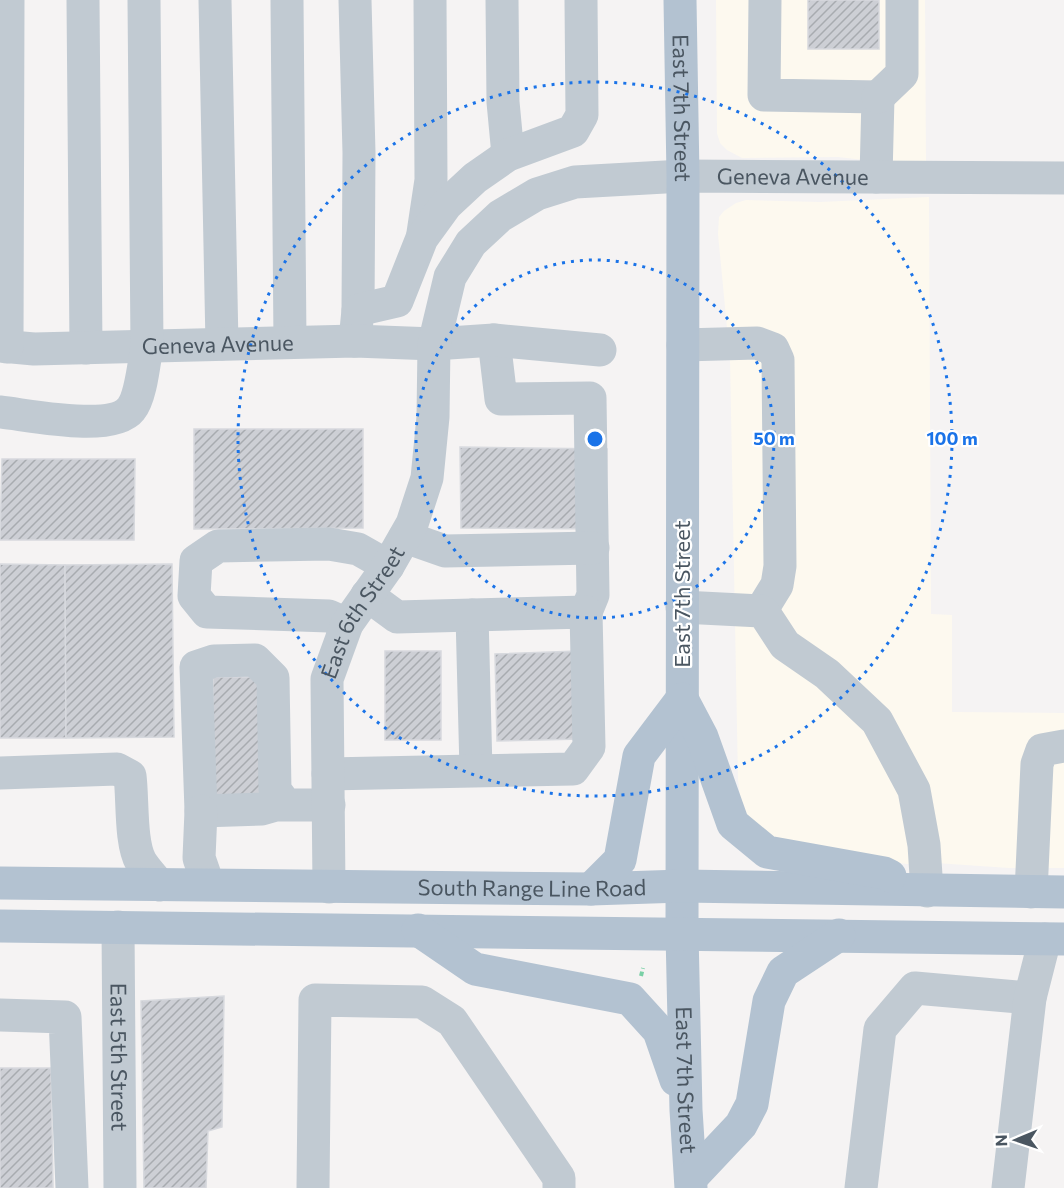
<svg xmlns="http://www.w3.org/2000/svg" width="1064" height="1188" font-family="Commissioner,sans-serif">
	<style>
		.commercial { fill: #fdf9ef }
		.building { fill: url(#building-hatch); stroke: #d7d9de; stroke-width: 1.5 }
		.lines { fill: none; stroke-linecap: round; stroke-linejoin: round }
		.path { stroke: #7ad0a6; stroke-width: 4; stroke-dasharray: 4.5 3; stroke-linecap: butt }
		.minor { stroke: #c1cad2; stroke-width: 33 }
		.major { stroke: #b3c2d1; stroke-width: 33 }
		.ring { fill: none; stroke: #1a73e8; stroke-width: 3; stroke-dasharray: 3 6 }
		.labels { text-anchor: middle; stroke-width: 4.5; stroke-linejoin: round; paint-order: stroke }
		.street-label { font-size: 22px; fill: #4a5661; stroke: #fff }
		.centre { fill: #1a73e8; stroke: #fff; stroke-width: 3 }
		.ring-label { font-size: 18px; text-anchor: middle; font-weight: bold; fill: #1a73e8; stroke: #fff; stroke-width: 4.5; stroke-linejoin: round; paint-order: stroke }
	</style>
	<defs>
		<pattern id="building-hatch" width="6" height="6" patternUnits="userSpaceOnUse" patternTransform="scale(1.5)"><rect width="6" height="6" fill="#cdcfd5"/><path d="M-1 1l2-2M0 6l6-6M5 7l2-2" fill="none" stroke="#a8abb0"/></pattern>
	</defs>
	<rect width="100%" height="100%" fill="#f5f3f3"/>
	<g class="commercial">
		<polygon points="716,0 925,0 926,165 907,165 838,157 742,158 727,150 720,143 717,133"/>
		<polygon points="929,197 931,614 952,615 952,712 1064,713 1064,868 1009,868 936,863 906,864 779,842 749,821 741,801 738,780 730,359 718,234 719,217 724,211 736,203 746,200 820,202"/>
	</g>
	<g class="building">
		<rect x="808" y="0" width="71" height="49"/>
		<polygon points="194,429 363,429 363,528 194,529"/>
		<polygon points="460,447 607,449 606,529 461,528"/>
		<polygon points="2,459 135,459 134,540 0,540"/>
		<polygon points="0,564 65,565 66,738 0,738"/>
		<polygon points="172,564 174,737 66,738 65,565"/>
		<rect x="385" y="651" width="56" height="89"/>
		<polygon points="578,651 581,739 497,741 495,654"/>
		<polygon points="213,677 258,677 260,798 212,799"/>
		<polygon points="224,996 222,1127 208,1131 206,1188 144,1188 141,1001"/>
		<polygon points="0,1068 51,1068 53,1188 0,1188"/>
	</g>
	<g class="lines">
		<polyline class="path" points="641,976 643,968"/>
		<g class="minor">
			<polyline points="83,0 86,348"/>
			<polyline points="215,0 222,344"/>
			<polyline points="287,0 290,342"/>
			<polyline points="355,0 359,153 358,310"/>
			<polyline points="502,0 503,102 508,155"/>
			<polyline points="765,0 764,95 878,97 876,177"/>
			<polyline points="878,97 902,74 902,0"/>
			<polyline points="423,233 431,180 430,0"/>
			<polyline points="494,340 501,399 590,398 593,595 586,612"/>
			<polyline points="355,341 358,310 397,301 422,238 446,205 475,178 508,155 573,131 582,115 581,0"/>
			<polyline points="683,345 757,343 773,349 778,360 780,566 777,585 761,611"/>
			<path id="s1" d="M0,346L34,349L355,341L434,344L494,340L600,350"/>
			<polyline points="7,347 8,0"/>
			<path d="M0,412C29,415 112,433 131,409C141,397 144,362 147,346L144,0"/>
			<polyline points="405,537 445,551 593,548"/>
			<polyline points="682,607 761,611 766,616 785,645 827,674 877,721 914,790 924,845 927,891"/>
			<polyline points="472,615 476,770"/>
			<polyline points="347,624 329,616 207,612 194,596 196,561 218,546 329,544 358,549 388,566"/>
			<path d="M0,773L117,769L130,776C133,799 130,843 141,862C146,870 153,877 159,885"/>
			<polyline points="328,774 573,769 589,747 586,612 397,617 367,595"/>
			<polyline points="286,805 275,790 273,678 255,660 214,661 196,667 201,811 262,809 276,805 329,805"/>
			<polyline points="201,811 199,858 208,884"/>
			<path id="s2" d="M329,887L327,679L347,624L388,566L412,524L427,478L433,417L434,344L450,277L471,243L500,216L537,194L575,182L683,176L1064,178"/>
			<polyline points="1031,892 1037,764 1042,750 1064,746"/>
			<path id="s3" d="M118,927L120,1188"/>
			<polyline points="0,1015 65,1017 72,1188"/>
			<polyline points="313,1188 315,1000 422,1002 452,1021 559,1178 559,1188"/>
			<polyline points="861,1188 880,1029 915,988 1030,998"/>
			<polyline points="1008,1188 1030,998 1045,939"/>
		</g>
		<g class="major">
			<path id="s4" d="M680,0L683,176L682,933L686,1110L691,1188"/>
			<path id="s5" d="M0,883L591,889L682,886L1064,892"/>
			<polyline points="591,889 620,860 639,756 682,699 702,737 733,824 767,852 884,873 890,876"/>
			<polyline points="0,926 1064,939"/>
			<polyline points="418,930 475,969 630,999 659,1031 676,1080"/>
			<polyline points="691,1178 741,1125 752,1104 769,1001 783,972 839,935"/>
		</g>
	</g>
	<g class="ring">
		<circle cx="595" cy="439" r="179"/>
		<circle cx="595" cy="439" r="357"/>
	</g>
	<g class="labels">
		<g class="street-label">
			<text dy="8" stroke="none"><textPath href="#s4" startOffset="108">East 7th Street</textPath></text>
			<text dy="8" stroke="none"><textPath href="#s2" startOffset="1018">Geneva Avenue</textPath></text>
			<text dy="8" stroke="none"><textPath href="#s1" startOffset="218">Geneva Avenue</textPath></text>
			<text transform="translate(682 594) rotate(-90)" y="8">East 7th Street</text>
			<text dy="8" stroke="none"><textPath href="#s2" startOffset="284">East 6th Street</textPath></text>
			<text dy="8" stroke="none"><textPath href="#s5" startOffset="532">South Range Line Road</textPath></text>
			<text dy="8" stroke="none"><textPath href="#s3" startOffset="130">East 5th Street</textPath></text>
			<text dy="8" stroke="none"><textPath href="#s4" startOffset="1080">East 7th Street</textPath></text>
		</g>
	</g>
	<circle cx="595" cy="439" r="9" class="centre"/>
	<g class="ring-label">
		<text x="774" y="445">50 m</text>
		<text x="952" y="445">100 m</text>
	</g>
	<g transform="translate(1016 1140) rotate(268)" stroke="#ffffff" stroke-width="4.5" paint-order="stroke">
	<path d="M0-4.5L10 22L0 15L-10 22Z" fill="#4a5661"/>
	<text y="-9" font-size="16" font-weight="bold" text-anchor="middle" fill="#4a5661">N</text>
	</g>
</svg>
